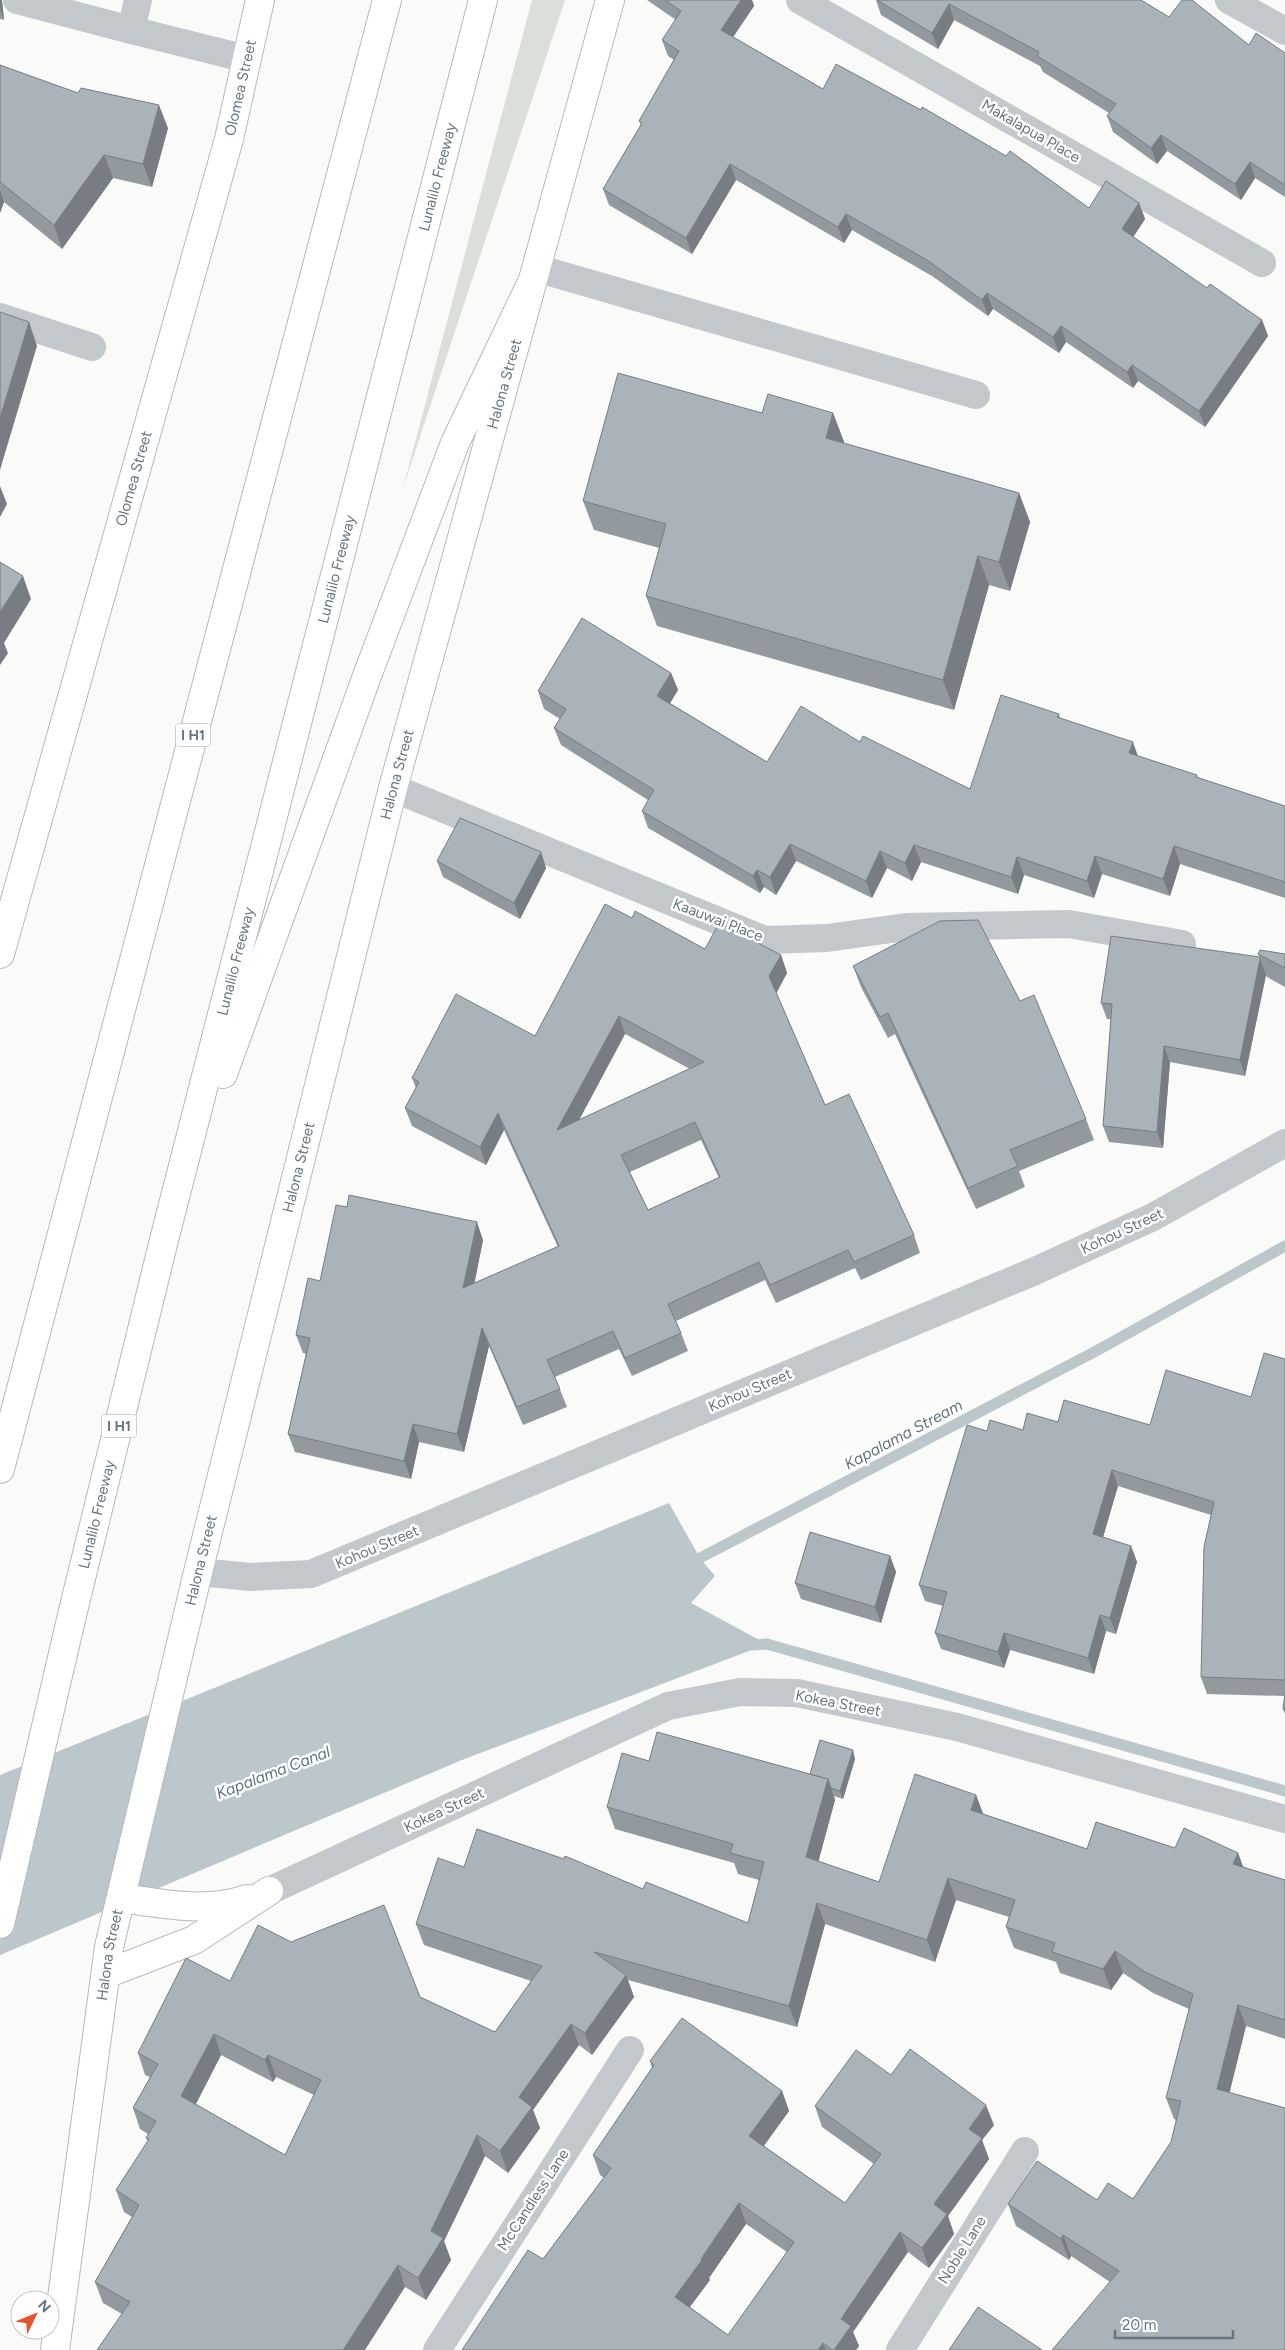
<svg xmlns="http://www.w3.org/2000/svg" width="1285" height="2350" font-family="Figtree,sans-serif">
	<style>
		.green { fill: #dadfd7 }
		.water { fill: #bbc7cb }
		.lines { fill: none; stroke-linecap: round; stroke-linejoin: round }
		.stream { stroke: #bbc7cb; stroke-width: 11 }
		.major-casing { stroke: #b5babe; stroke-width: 30 }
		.highway-casing { stroke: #b4b9bd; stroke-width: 30 }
		.minor { stroke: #c3c8cc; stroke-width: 28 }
		.major { stroke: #fff; stroke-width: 28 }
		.highway { stroke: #fff; stroke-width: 28 }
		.wall { fill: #929a9f; fill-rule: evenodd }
		.shaded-wall { fill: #777d82 }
		.building { fill: #aab3b9; stroke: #777d82; fill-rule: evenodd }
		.labels { text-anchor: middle; stroke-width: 5; stroke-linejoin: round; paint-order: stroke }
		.shield { fill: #fff; stroke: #939fa8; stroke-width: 1 }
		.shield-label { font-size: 14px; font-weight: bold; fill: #657683 }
		.street-label { font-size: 15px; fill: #657683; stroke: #fff }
		.water-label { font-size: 16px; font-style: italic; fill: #60757c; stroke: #fff }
	</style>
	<rect width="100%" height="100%" fill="#fafaf8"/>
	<polygon class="green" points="532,0 565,0 403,488"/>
	<polygon class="water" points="669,1503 700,1558 715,1576 691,1603 767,1644 462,1760 0,1955 0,1775"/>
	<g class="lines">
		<g class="stream">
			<polyline points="688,1567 700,1558 1098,1350 1285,1246"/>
			<polyline points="753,1645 767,1644 1285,1791"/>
		</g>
		<g class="major-casing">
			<g id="major">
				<path id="s1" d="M0,954L229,139L260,0"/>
				<path d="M122,1898C163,1904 207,1913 247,1899"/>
				<polyline points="106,1974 194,1940 269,1891"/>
				<path id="s2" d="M55,2350L109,1947L198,1572L393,788L610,0"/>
			</g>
		</g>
		<g class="highway-casing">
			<g id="highway">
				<polyline points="223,1074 367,676 455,443 532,282"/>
				<polyline points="0,1469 387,0"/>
				<path id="s3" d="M0,1924L73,1611L164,1240L483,0"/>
			</g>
		</g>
		<g class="minor">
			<polyline points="17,0 131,30"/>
			<polyline points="138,0 131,30 247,59"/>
			<polyline points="800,0 1262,263"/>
			<polyline points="1229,0 1285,31"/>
			<polyline points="536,268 976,395"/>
			<polyline points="0,317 92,347"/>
			<polyline points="393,788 765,940 827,938 906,927 1069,924 1182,944"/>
			<polyline points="198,1572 251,1577 311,1574 1035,1271 1153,1217 1285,1143"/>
			<polyline points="269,1891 668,1706 740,1692 797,1693 957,1727 1285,1819"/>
			<polyline points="437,2350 630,2050"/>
			<polyline points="900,2350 1025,2151"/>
		</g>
		<use href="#major" class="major"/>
		<use href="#highway" class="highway"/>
	</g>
	<g class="wall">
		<polygon points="0,0 2,0 4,20 0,19"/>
		<polygon points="647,0 752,0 754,6 733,37 823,89 1089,208 1139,203 1145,219 1133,237 1207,288 1262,320 1268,336 1205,427 1138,381 1133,388 1066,342 1059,353 993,309 988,316 932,276 852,230 844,243 736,180 692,254 609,205 603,189 641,125 639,121 674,60 668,56 662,40 676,20"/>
		<polygon points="876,0 1141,0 1169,17 1249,45 1285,53 1285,197 1255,178 1241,200 1167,151 1157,164 1113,132 1107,116 1109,113 1043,72 1040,66 954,20 938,49 881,15"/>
		<polygon points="0,65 168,128 152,187 113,178 62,249 4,202 0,213"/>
		<polygon points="762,413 833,413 844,442 843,443 1019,493 1030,522 1010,591 989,585 954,710 657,626 646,596 659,548 594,530 583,501"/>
		<polygon points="671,673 678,690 670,703 767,762 860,742 970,789 1059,714 1060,718 1138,756 1197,775 1198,778 1285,806 1285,898 1180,864 1170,896 1102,874 1094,898 1024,875 1018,894 921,862 912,881 887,868 872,898 796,861 776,895 764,887 760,893 648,828 642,811 648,800 561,745 554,728 560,719 544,709 538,691"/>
		<polygon points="541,852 546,868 520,919 443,877 437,861"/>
		<path d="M632,918L705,949L781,955L787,973L776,993L825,1105L914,1235L920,1253L861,1280L855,1268L776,1303L765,1280L676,1321L681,1333L688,1351L632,1376L619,1349L555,1377L567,1407L523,1425L489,1346L464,1452L419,1442L411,1479L295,1452L288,1434L306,1354L303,1353L296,1335L320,1281L483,1240L474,1283L558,1247L504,1130L486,1165L412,1126L405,1108L416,1088L412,1078L535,1036ZM625,1034L690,1069L579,1120ZM701,1140L719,1178L648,1210L630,1172Z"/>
		<polygon points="1258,954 1285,954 1285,987 1267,977 1266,975 1245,1076 1170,1062 1163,1148 1109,1142 1103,1126 1111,1019 1107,1019 1101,1003 1260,957"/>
		<polygon points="853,966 1020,1001 1086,1119 1094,1140 1019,1171 1025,1187 976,1209 895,1034 888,1038 861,987"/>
		<polygon points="1285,1359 1285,1714 1283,1709 1285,1696 1207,1694 1201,1677 1211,1515 1118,1486 1103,1537 1131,1546 1137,1562 1116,1634 1106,1631 1094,1674 1010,1650 1004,1668 941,1649 935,1633 943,1606 925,1601 919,1585 987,1431 1023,1430 1058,1422 1150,1425 1251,1397"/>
		<polygon points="890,1556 896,1572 881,1623 801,1599 795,1583"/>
		<path d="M855,1759L843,1799L834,1796L835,1800L818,1861L879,1882L976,1795L983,1814L1087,1849L1175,1848L1238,1853L1243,1867L1285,1880V2039L1246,2026L1229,2093L1285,2108L1110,2282L1071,2256L1069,2260L1016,2226L1008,2204L1097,2200L1133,2199L1171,2142L1176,2120L1174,2119L1166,2098L1189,2009L1153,1993L1123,1973L1111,1990L1060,1973L1056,1962L1014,1948L1006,1927L1009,1917L956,1900L935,1962L825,1924L797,2027L628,1980L634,1997L592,2055L579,2045L533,2110L540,2128L508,2173L485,2156L444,2241L451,2260L426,2300L405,2287L122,2314L103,2303L95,2282L132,2217L124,2212L116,2190L148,2141L146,2138L148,2134L140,2129L133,2108L150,2077L145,2075L138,2053L230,1981L291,1942L420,1997L495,2032L531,1981L424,1945L416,1924L464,1867L643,1889L748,1923L759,1880L738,1874L734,1863L615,1829L607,1807L649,1761L810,1774ZM221,2055L273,2082L276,2077L314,2095L285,2155L196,2104Z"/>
		<path d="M650,2061L782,2091L789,2111L764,2146L845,2203L874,2164L822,2127L815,2106L891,2075L994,2125L982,2140L989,2159L948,2216L954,2234L929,2268L908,2252L853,2332L859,2346L856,2350H462L543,2259L604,2178L600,2175L593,2155L652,2068ZM746,2224L787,2252L728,2335L690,2307L710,2280L709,2278Z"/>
	</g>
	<g class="shaded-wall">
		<polygon points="0,0 2,0 4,20 0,10"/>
		<polygon points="741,0 752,0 754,6 727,46 721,30"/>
		<polygon points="949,4 954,20 938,49 932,33"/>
		<polygon points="159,105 168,128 152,187 143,164"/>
		<polygon points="1161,135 1167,151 1157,164 1151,148"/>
		<polygon points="104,155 113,178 62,249 54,225"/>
		<polygon points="1250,162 1255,178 1241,200 1235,184"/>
		<polygon points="730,164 736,180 692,254 686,238"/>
		<polygon points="0,191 4,202 0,213"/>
		<polygon points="1139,203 1145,219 1128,245 1122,229"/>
		<polygon points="846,214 852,230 844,243 838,227"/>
		<polygon points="987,293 993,309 988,316 982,300"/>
		<polygon points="1262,320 1268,336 1205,427 1199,411"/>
		<polygon points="29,322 37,346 0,470 0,418"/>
		<polygon points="1061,326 1066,342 1059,353 1053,337"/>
		<polygon points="1132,365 1138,381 1133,388 1127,372"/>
		<polygon points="833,413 844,442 836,468 826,438"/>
		<polygon points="0,486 7,504 0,517"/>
		<polygon points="1019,493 1030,522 1010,591 999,562"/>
		<polygon points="978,556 989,585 954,710 943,680"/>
		<polygon points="23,576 31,599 4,643 8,653 0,665 0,612"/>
		<polygon points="671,673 678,690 664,713 657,696"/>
		<polygon points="1133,742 1139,759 1129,753"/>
		<polygon points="790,844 796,861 776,895 770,877"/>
		<polygon points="914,845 921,862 912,881 905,863"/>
		<polygon points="1174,846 1180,864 1170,896 1163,879"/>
		<polygon points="880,851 887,868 872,898 866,881"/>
		<polygon points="541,852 546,868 520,919 514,903"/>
		<polygon points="1095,856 1102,874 1094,898 1087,881"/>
		<polygon points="1017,857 1024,875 1018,894 1011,877"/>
		<polygon points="757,870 764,887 760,893 753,876"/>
		<polygon points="781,955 787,973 776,994 769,976"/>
		<polygon points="1260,959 1266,975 1245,1076 1240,1060"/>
		<polygon points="619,1016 625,1034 564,1148 557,1130"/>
		<polygon points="1164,1046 1170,1062 1163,1148 1157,1132"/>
		<polygon points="498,1113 504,1130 486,1165 480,1147"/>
		<polygon points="477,1222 483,1240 470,1306 463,1288"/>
		<polygon points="482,1328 489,1346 464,1452 457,1434"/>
		<polygon points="413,1424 419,1442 411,1479 404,1461"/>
		<polygon points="1112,1470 1118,1486 1099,1551 1093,1534"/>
		<polygon points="1131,1546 1137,1562 1116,1634 1110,1618"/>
		<polygon points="890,1556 896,1572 881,1623 875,1607"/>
		<polygon points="1100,1615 1106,1631 1094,1674 1088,1658"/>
		<polygon points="1004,1633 1010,1650 1004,1668 998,1652"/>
		<polygon points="853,1750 855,1759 843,1799 840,1791"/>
		<polygon points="828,1779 835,1800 814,1878 806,1857"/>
		<polygon points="976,1795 984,1816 971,1810"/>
		<polygon points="1238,1853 1246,1875 1233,1864"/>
		<polygon points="948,1878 956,1900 935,1962 927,1940"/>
		<polygon points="817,1903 825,1924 797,2027 789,2006"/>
		<polygon points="1115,1951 1123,1973 1111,1990 1103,1969"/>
		<polygon points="626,1975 634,1997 592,2055 585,2033"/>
		<polygon points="1238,2005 1246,2026 1225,2111 1217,2089"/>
		<polygon points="571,2024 579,2045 533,2110 540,2128 508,2173 500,2151 519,2097"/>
		<polygon points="214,2034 221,2055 189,2117 181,2096"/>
		<polygon points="268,2055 276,2077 273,2082 265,2060"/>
		<polygon points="782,2091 789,2111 756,2156 749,2136"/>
		<polygon points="986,2105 994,2125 982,2140 989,2159 948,2216 954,2234 929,2268 922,2248 934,2204 969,2129"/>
		<polygon points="477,2135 485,2156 444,2241 451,2260 426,2300 418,2278 431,2231"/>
		<polygon points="739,2203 746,2224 709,2278 710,2280 682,2317 675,2297"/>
		<polygon points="900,2232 908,2252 853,2332 859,2346 856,2350 834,2350 841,2319"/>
		<polygon points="1063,2235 1071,2256 1069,2260 1061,2239"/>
		<polygon points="398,2265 405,2287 365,2350 343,2350"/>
		<polygon points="823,2343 826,2350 818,2350"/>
	</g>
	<g class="building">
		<polygon points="665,0 741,0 721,30 823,89 836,64 921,110 922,107 1006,156 1010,151 1089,208 1106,181 1139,203 1122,229 1207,288 1210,284 1262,320 1199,411 1132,365 1127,372 1061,326 1053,337 987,293 982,300 927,260 846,214 838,227 730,164 686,238 603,189 642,123 639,121 679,51 662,40 681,11"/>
		<polygon points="877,0 1141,0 1169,17 1182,0 1192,0 1249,45 1256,33 1285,53 1285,185 1250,162 1235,184 1161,135 1151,148 1107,116 1116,104 1037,56 1039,52 949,4 932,33"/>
		<polygon points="0,65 78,93 81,88 159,105 143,164 104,155 54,225 0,182"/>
		<polygon points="0,312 29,322 0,418"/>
		<polygon points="618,373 762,413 768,394 833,413 826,438 1019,493 999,562 978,556 943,680 646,596 666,524 583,501"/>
		<polygon points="0,562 23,576 0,612"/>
		<polygon points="582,618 671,673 657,696 767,762 801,706 860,742 863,736 970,789 1001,695 1059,714 1057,717 1133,742 1129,753 1197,775 1196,777 1285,806 1285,882 1174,846 1163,879 1095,856 1087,881 1017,857 1011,877 914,845 905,863 880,851 866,881 790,844 770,877 757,870 753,876 642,811 654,790 554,728 566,709 538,691"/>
		<polygon points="460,818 541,852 514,903 437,861"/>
		<path d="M605,904L632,918L635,911L705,949L719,923L781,955L769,976L825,1105L849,1094L914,1235L854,1262L848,1250L770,1285L759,1262L668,1304L681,1333L625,1358L613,1331L547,1360L560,1389L517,1407L482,1328L457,1434L413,1424L404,1461L288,1434L310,1338L296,1335L308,1278L320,1281L336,1205L347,1207L349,1195L477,1222L463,1288L559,1246L498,1113L480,1147L405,1108L419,1082L412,1078L456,994L535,1036ZM619,1016L704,1062L557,1130ZM695,1122L720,1177L648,1210L621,1155Z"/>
		<polygon points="978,920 1020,1001 1034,995 1086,1119 1010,1150 1018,1166 968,1188 888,1013 880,1017 853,966 940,921"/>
		<polygon points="1111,936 1260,957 1260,959 1240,1060 1164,1046 1157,1132 1103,1126 1112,1004 1101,1003"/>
		<polygon points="1260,950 1285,954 1285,968 1258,954"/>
		<polygon points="1264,1353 1285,1359 1285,1680 1201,1677 1204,1547 1214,1502 1112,1470 1093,1534 1131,1546 1110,1618 1100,1615 1088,1658 1004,1633 998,1652 935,1633 947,1592 919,1585 967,1425 987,1431 990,1420 1023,1430 1027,1413 1058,1422 1064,1400 1150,1425 1166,1370 1251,1397"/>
		<polygon points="810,1532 890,1556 875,1607 795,1583"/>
		<polygon points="1285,1694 1285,1710 1283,1709"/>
		<path d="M657,1732L828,1779L806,1857L879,1882L915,1774L976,1795L971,1810L1087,1849L1096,1822L1175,1848L1184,1828L1238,1853L1233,1864L1285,1880V2020L1238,2005L1217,2089L1285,2108V2350H1052L1119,2271L1063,2235L1061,2239L1008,2204L1037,2161L1097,2200L1108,2183L1133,2199L1171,2142L1181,2101L1166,2098L1193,1994L1145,1972L1115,1951L1103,1969L1052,1952L1055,1943L1006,1927L1015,1900L948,1878L927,1940L817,1903L789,2006L594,1952L626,1975L585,2033L571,2024L519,2097L532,2107L500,2151L477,2135L431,2231L443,2238L418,2278L398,2265L343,2350H97L130,2302L95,2282L139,2205L116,2190L149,2139L146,2138L156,2121L133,2108L158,2064L138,2053L186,1958L230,1981L258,1925L291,1942L384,1905L420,1997L495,2032L542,1966L416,1924L438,1858L464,1867L477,1829L564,1859L565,1856L643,1889L646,1882L748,1923L764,1862L730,1853L733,1844L607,1807L622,1753L649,1761ZM214,2034L265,2060L268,2055L321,2080L285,2155L181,2096Z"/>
		<polygon points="820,1740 853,1750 840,1791 831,1788 828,1779 810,1774"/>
		<path d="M682,2018L782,2091L749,2136L845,2203L881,2154L815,2106L856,2050L891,2075L910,2049L986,2105L969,2129L982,2138L934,2204L947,2214L922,2248L900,2232L841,2319L851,2326L834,2350H832L823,2343L818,2350H462L528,2250L543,2259L611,2168L593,2155L654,2065L650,2061ZM739,2203L794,2242L728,2335L675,2297L702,2260L701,2259Z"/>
		<polygon points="978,2307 1042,2350 949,2350"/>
	</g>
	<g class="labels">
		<g class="shield">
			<rect x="175.5" y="723.5" width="35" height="23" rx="4"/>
			<rect x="101.5" y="1414.5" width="35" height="23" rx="4"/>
		</g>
		<g class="shield-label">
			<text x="193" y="740">I H1</text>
			<text x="119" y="1431">I H1</text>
		</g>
		<g class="street-label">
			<text dy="5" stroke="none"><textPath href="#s1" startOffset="899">Olomea Street</textPath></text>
			<text transform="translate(1031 131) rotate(30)" y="5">Makalapua Place</text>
			<text dy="5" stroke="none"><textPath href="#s3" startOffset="1801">Lunalilo Freeway</textPath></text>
			<text dy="5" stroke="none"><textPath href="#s2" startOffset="2019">Halona Street</textPath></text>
			<text dy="5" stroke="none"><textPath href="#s1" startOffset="494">Olomea Street</textPath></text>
			<text dy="5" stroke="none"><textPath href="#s3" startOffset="1396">Lunalilo Freeway</textPath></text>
			<text dy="5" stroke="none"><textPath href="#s2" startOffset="1614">Halona Street</textPath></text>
			<text transform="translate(718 920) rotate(21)" y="5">Kaauwai Place</text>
			<text dy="5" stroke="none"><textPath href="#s3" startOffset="991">Lunalilo Freeway</textPath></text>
			<text dy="5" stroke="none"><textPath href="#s2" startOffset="1209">Halona Street</textPath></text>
			<text transform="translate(1122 1231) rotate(-25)" y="5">Kohou Street</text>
			<text transform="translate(750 1390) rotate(-23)" y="5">Kohou Street</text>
			<text dy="5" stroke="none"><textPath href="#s3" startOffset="421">Lunalilo Freeway</textPath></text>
			<text transform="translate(377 1547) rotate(-23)" y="5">Kohou Street</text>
			<text dy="5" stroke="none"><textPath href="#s2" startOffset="804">Halona Street</textPath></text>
			<text transform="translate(838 1703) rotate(11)" y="5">Kokea Street</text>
			<text transform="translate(444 1810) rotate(-25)" y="5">Kokea Street</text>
			<text dy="5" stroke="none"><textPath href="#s2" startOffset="399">Halona Street</textPath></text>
			<text transform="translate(533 2200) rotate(-57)" y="5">McCandless Lane</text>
			<text transform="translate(962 2250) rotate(-58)" y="5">Noble Lane</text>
		</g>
		<g class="water-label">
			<text transform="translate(903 1434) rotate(-28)" y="6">Kapalama Stream</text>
			<text transform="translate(273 1772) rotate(-21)" y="6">Kapalama Canal</text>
		</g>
	</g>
	<g transform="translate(35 2315) rotate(47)"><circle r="24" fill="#ffffff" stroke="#c1c8cd"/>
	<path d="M0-4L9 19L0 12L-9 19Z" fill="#e4572e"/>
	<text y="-8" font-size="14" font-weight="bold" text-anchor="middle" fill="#657683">N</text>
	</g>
	<path d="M1115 2330v8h118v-8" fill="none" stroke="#657683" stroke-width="2.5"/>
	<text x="1122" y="2330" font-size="15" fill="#657683" stroke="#ffffff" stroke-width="4" paint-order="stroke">20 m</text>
</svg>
